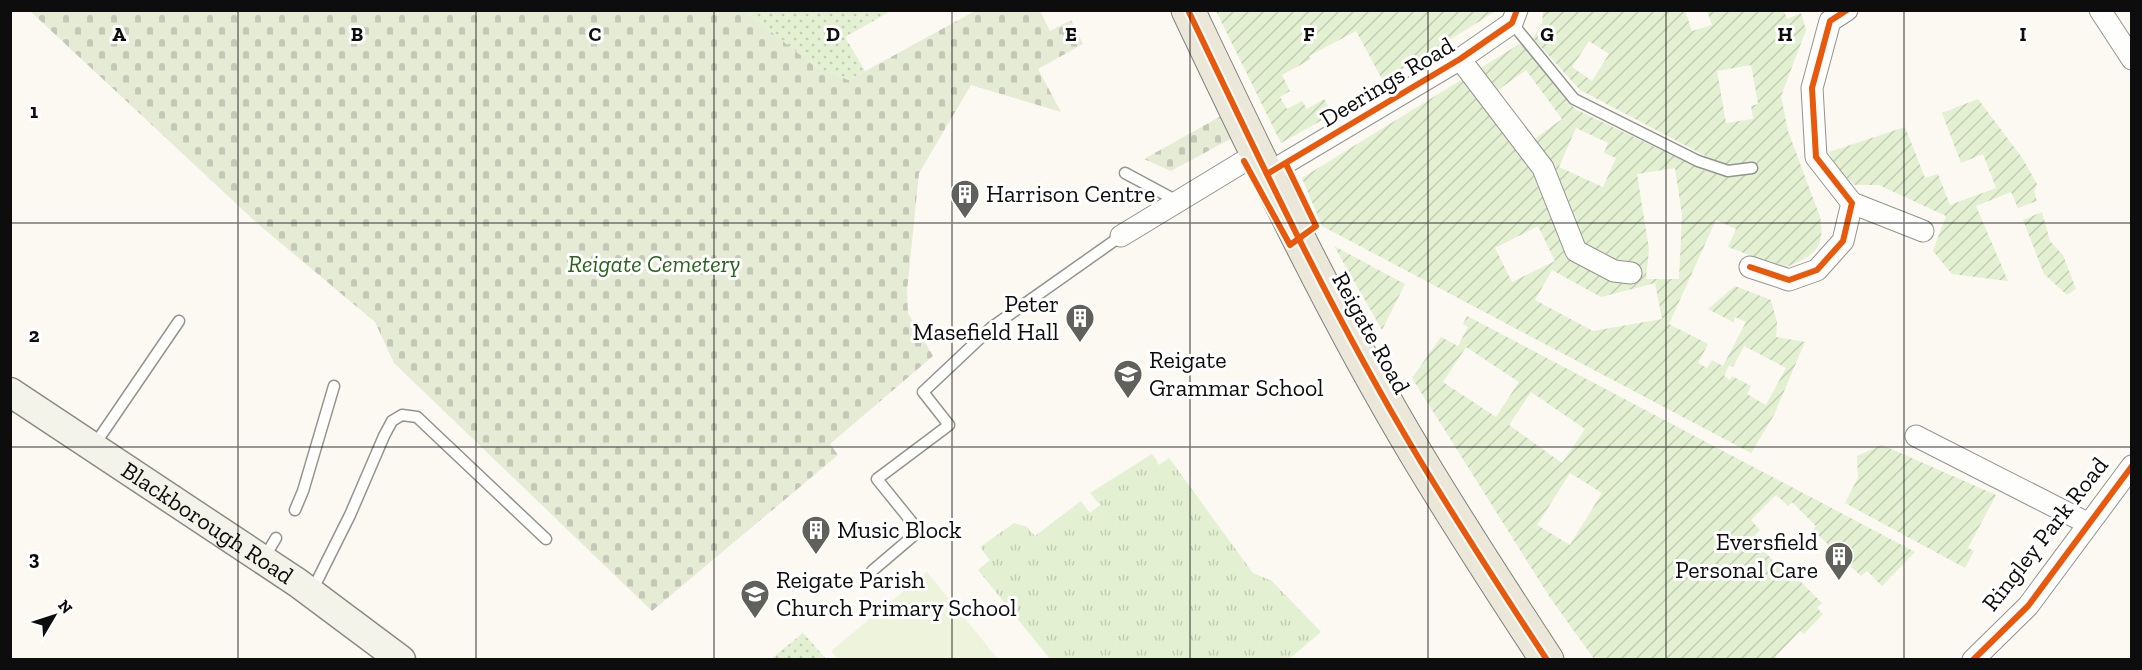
<svg xmlns="http://www.w3.org/2000/svg" width="2142" height="670" font-family="'Zilla Slab',serif">
	<style>
		.grass { fill: url(#grass-tufts) }
		.cemetery { fill: url(#cemetery-stones) }
		.park { fill: url(#park-dots) }
		.garden { fill: url(#garden-furrows); fill-rule: evenodd }
		.pitch { fill: #edf4db }
		.lines { fill: none; stroke-linecap: round; stroke-linejoin: round }
		.lane-casing { stroke: #949390; stroke-width: 13 }
		.street-casing { stroke: #949390; stroke-width: 23 }
		.secondary-casing { stroke: #8b8a86; stroke-width: 31 }
		.primary-casing { stroke: #81817d; stroke-width: 35 }
		.lane { stroke: #fefefd; stroke-width: 10 }
		.street { stroke: #fefefd; stroke-width: 21 }
		.secondary { stroke: #f4f3e9; stroke-width: 28 }
		.primary { stroke: #ebe7d9; stroke-width: 33 }
		.cycleway-casing { stroke: #fff; stroke-width: 10 }
		.cycleway { stroke: #e8590c; stroke-width: 6 }
		.grid { fill: none; stroke: #0d0d0d; stroke-width: 1.5; stroke-opacity: 0.55 }
		.labels { text-anchor: middle; stroke-width: 6; stroke-linejoin: round; paint-order: stroke }
		.street-label { font-size: 24px; fill: #0d0d0d; stroke: #fff }
		.poi-label { font-size: 24px; fill: #0d0d0d; stroke: #fff; text-anchor: start }
		.park-label { font-size: 24px; font-style: italic; fill: #2c631f; stroke: #fff }
		.grid-label { font-size: 20px; text-anchor: middle; font-weight: bold; fill: #0d0d0d; stroke: #fff; stroke-width: 6; stroke-linejoin: round; paint-order: stroke }
	</style>
	<defs>
		<pattern id="grass-tufts" width="24" height="20" patternUnits="userSpaceOnUse" patternTransform="scale(1.5)"><rect width="24" height="20" fill="#e3f0d2"/><path d="M3 7l-1-3M5 7V3M7 7l1-3M15 17l-1-3M17 17v-4M19 17l1-3" fill="none" stroke="#c2cdb3"/></pattern>
		<pattern id="cemetery-stones" width="16" height="16" patternUnits="userSpaceOnUse" patternTransform="scale(1.5)"><rect width="16" height="16" fill="#e6ebd6"/><path d="M2 7V4a2 2 0 0 1 4 0v3zM10 15v-3a2 2 0 0 1 4 0v3z" fill="#c4c8b6"/></pattern>
		<pattern id="park-dots" width="8" height="8" patternUnits="userSpaceOnUse" patternTransform="scale(1.5)"><rect width="8" height="8" fill="#e3f0d2"/><path d="M2 2h.1M6 6h.1" fill="none" stroke="#c2cdb3" stroke-width="1.8" stroke-linecap="round"/></pattern>
		<pattern id="garden-furrows" width="10" height="10" patternUnits="userSpaceOnUse" patternTransform="scale(1.5)"><rect width="10" height="10" fill="#e3f0d2"/><path d="M-1 1l2-2M0 10L10 0M9 11l2-2" fill="none" stroke="#c2cdb3"/></pattern>
	</defs>
	<rect width="100%" height="100%" fill="#fbf9f1"/>
	<polygon class="grass" points="1152,454 1159,465 1169,458 1253,573 1272,581 1321,632 1289,659 1050,659 978,570 990,560 980,547 1014,523 1027,527 1035,536 1081,501 1090,513 1100,505 1090,493"/>
	<g class="cemetery">
		<polygon points="30,11 745,11 817,68 849,80 975,11 1040,11 1050,31 1071,20 1083,44 1038,69 1061,112 971,85 919,173 907,291 908,313 933,356 830,444 838,455 652,611 394,363 375,322 258,224"/>
		<polygon points="1223,115 1234,137 1171,171 1144,159"/>
	</g>
	<g class="park">
		<polygon points="745,11 891,11 845,37 865,71 849,80 817,68"/>
		<polygon points="803,633 826,659 771,659"/>
	</g>
	<g class="garden">
		<polygon points="1216,11 1496,11 1383,81 1356,31 1309,56 1311,59 1282,75 1290,91 1280,97 1287,109 1302,101 1307,109 1324,99 1333,114 1281,143"/>
		<path d="M1543,11H1685L1692,31L1712,25L1707,11H1784L1787,19L1801,13L1806,30L1781,96L1788,131L1820,217C1826,250 1812,257 1784,268L1728,247L1736,229L1716,220L1669,324L1708,344L1698,363L1707,368L1712,360L1723,366L1746,322L1735,317L1733,322L1708,309L1735,286L1771,300L1777,322L1776,337L1805,342L1774,415L1751,453L1322,226L1302,178L1521,43L1575,109L1703,170L1720,175L1717,162L1580,90L1533,38L1542,23ZM1589,41L1609,54L1592,81L1572,67ZM1751,65L1758,104L1751,106L1753,119L1726,123L1717,71ZM1526,70L1562,119L1533,140L1498,90ZM1576,128L1608,143L1604,153L1616,158L1603,187L1559,167ZM1675,168L1682,215L1679,279H1646L1649,249L1637,174ZM1538,226L1555,261L1512,282L1495,248ZM1552,270L1601,297L1655,283L1662,319L1593,331L1535,300ZM1744,346L1786,368L1766,405L1747,394L1751,386L1732,376L1730,380L1724,376L1729,365L1733,367Z"/>
		<polygon points="1978,99 2023,159 2037,184 2034,191 2037,201 2018,208 2011,192 1976,206 2008,281 1952,274 1933,251 1946,216 1879,185 1855,185 1838,170 1829,152 1905,127 1925,178 1938,174 1950,205 1996,188 1983,154 1961,163 1942,113"/>
		<polygon points="2042,212 2050,241 2063,255 2076,289 2067,295 2044,274 2023,220"/>
		<polygon points="1334,246 1405,284 1382,330"/>
		<path d="M1467,316L1915,552L1882,586L1867,571L1861,576L1813,530L1816,526L1792,502L1788,506L1776,495L1751,520L1760,530L1751,539L1779,566L1782,563L1822,603L1817,608L1823,614L1804,634L1800,631L1775,657L1778,659H1594L1549,596L1412,378L1441,337L1458,346L1468,327L1463,324ZM1466,347L1519,382L1496,417L1443,382ZM1531,392L1585,429L1562,463L1509,425ZM1570,473L1602,493L1570,545L1537,525Z"/>
		<polygon points="1882,445 1996,495 1968,548 1974,551 1965,568 1845,503 1858,478 1857,456"/>
	</g>
	<polygon class="pitch" points="927,572 998,659 838,659 831,651"/>
	<g class="lines">
		<g class="lane-casing">
			<g id="lane">
				<polyline points="1512,23 1574,99 1698,161 1728,171 1752,168"/>
				<polyline points="1125,173 1177,201"/>
				<polyline points="93,447 179,321"/>
				<polyline points="295,510 303,491 334,386"/>
				<polyline points="263,560 276,538"/>
				<polyline points="872,571 919,531 877,479 949,425 923,392 992,327 1121,236"/>
				<polyline points="311,593 350,515 384,436 392,421 402,415 417,417 546,539"/>
			</g>
		</g>
		<g class="street-casing">
			<g id="street">
				<polyline points="2100,10 2132,59"/>
				<polyline points="1460,59 1543,168 1576,251 1614,271 1631,273"/>
				<polyline points="1267,174 1460,59 1512,23 1517,10"/>
				<polyline points="1852,203 1923,231"/>
				<polyline points="1121,236 1256,154"/>
				<polyline points="1750,267 1789,280 1817,270 1843,241 1852,203 1816,157 1812,88 1830,21 1847,10"/>
				<polyline points="1916,436 2087,523"/>
				<polyline points="1973,660 2028,606 2132,466"/>
			</g>
		</g>
		<g class="secondary-casing">
			<g id="secondary">
				<path id="s1" d="M10,392L298,583L401,660"/>
			</g>
		</g>
		<g class="primary-casing">
			<path id="primary" d="M1188,10C1260,161 1332,314 1418,457C1459,525 1503,593 1547,660"/>
		</g>
		<use href="#lane" class="lane"/>
		<use href="#street" class="street"/>
		<use href="#secondary" class="secondary"/>
		<use href="#primary" class="primary"/>
		<g class="cycleway-casing">
			<g id="cycleway">
				<path d="M1188,10C1260,161 1332,314 1418,457C1459,525 1503,593 1547,660"/>
				<polyline points="1244,161 1290,245 1316,226 1286,164"/>
				<polyline points="1267,174 1460,59 1512,23 1517,10"/>
				<polyline points="1750,267 1789,280 1817,270 1843,241 1852,203 1816,157 1812,88 1830,21 1847,10"/>
				<polyline points="1973,660 2028,606 2132,466"/>
			</g>
		</g>
		<use href="#cycleway" class="cycleway"/>
	</g>
	<path class="grid" d="M238,10V660M476,10V660M714,10V660M952,10V660M1190,10V660M1428,10V660M1666,10V660M1904,10V660M10,223H2132M10,447H2132"/>
	<defs>
		<g id="building-pin" transform="scale(1.5)"><path d="M0 17L-7.5 6A9.5 9.5 0 1 1 7.5 6Z" fill="#60605d" stroke="#fff"/><path d="M-4-6H4V6H1V3H-1V6H-4ZM-2.5-4.3h1.7v1.8h-1.7ZM.8-4.3h1.7v1.8H.8ZM-2.5-1h1.7V.8h-1.7ZM.8-1h1.7V.8H.8Z" fill="#fff"/></g>
		<g id="school-pin" transform="scale(1.5)"><path d="M0 17L-7.5 6A9.5 9.5 0 1 1 7.5 6Z" fill="#60605d" stroke="#fff"/><path d="M0-5L7-2L0 1L-7-2ZM-4 1L0 2.5L4 1V4Q0 6-4 4Z" fill="#fff"/></g>
	</defs>
	<g fill-rule="evenodd">
		<use href="#building-pin" x="965" y="194"/>
		<use href="#building-pin" x="1080" y="318"/>
		<use href="#school-pin" x="1128" y="374"/>
		<use href="#building-pin" x="816" y="530"/>
		<use href="#building-pin" x="1839" y="556"/>
		<use href="#school-pin" x="755" y="594"/>
	</g>
	<g class="labels">
		<g class="street-label">
			<text transform="translate(1387 82) rotate(-31)" y="8">Deerings Road</text>
			<text transform="translate(1371 333) rotate(61)" y="8">Reigate Road</text>
			<text dy="8" stroke="none"><textPath href="#s1" startOffset="237">Blackborough Road</textPath></text>
			<text transform="translate(2045 534) rotate(-52)" y="8">Ringley Park Road</text>
		</g>
		<g class="poi-label">
			<text x="986" y="202">Harrison Centre</text>
			<text x="1059" y="312" text-anchor="end">Peter<tspan x="1059" dy="28">Masefield Hall</tspan></text>
			<text x="1149" y="368">Reigate<tspan x="1149" dy="28">Grammar School</tspan></text>
			<text x="837" y="538">Music Block</text>
			<text x="1818" y="550" text-anchor="end">Eversfield<tspan x="1818" dy="28">Personal Care</tspan></text>
			<text x="776" y="588">Reigate Parish<tspan x="776" dy="28">Church Primary School</tspan></text>
		</g>
		<g class="park-label">
			<text x="654" y="272">Reigate Cemetery</text>
		</g>
	</g>
	<g class="grid-label">
		<text x="119" y="41">A</text>
		<text x="357" y="41">B</text>
		<text x="595" y="41">C</text>
		<text x="833" y="41">D</text>
		<text x="1071" y="41">E</text>
		<text x="1309" y="41">F</text>
		<text x="1547" y="41">G</text>
		<text x="1785" y="41">H</text>
		<text x="2023" y="41">I</text>
		<text x="34" y="118">1</text>
		<text x="34" y="342">2</text>
		<text x="34" y="565">3</text>
	</g>
	<rect width="2142" height="670" fill="none" stroke="#0d0d0d" stroke-width="24"/>
	<g transform="translate(54 616) rotate(51)" stroke="#ffffff" stroke-width="4.5" paint-order="stroke">
	<path d="M0-4.5L10 22L0 15L-10 22Z" fill="#0d0d0d"/>
	<text y="-9" font-size="16" font-weight="bold" text-anchor="middle" fill="#0d0d0d">N</text>
	</g>
</svg>
